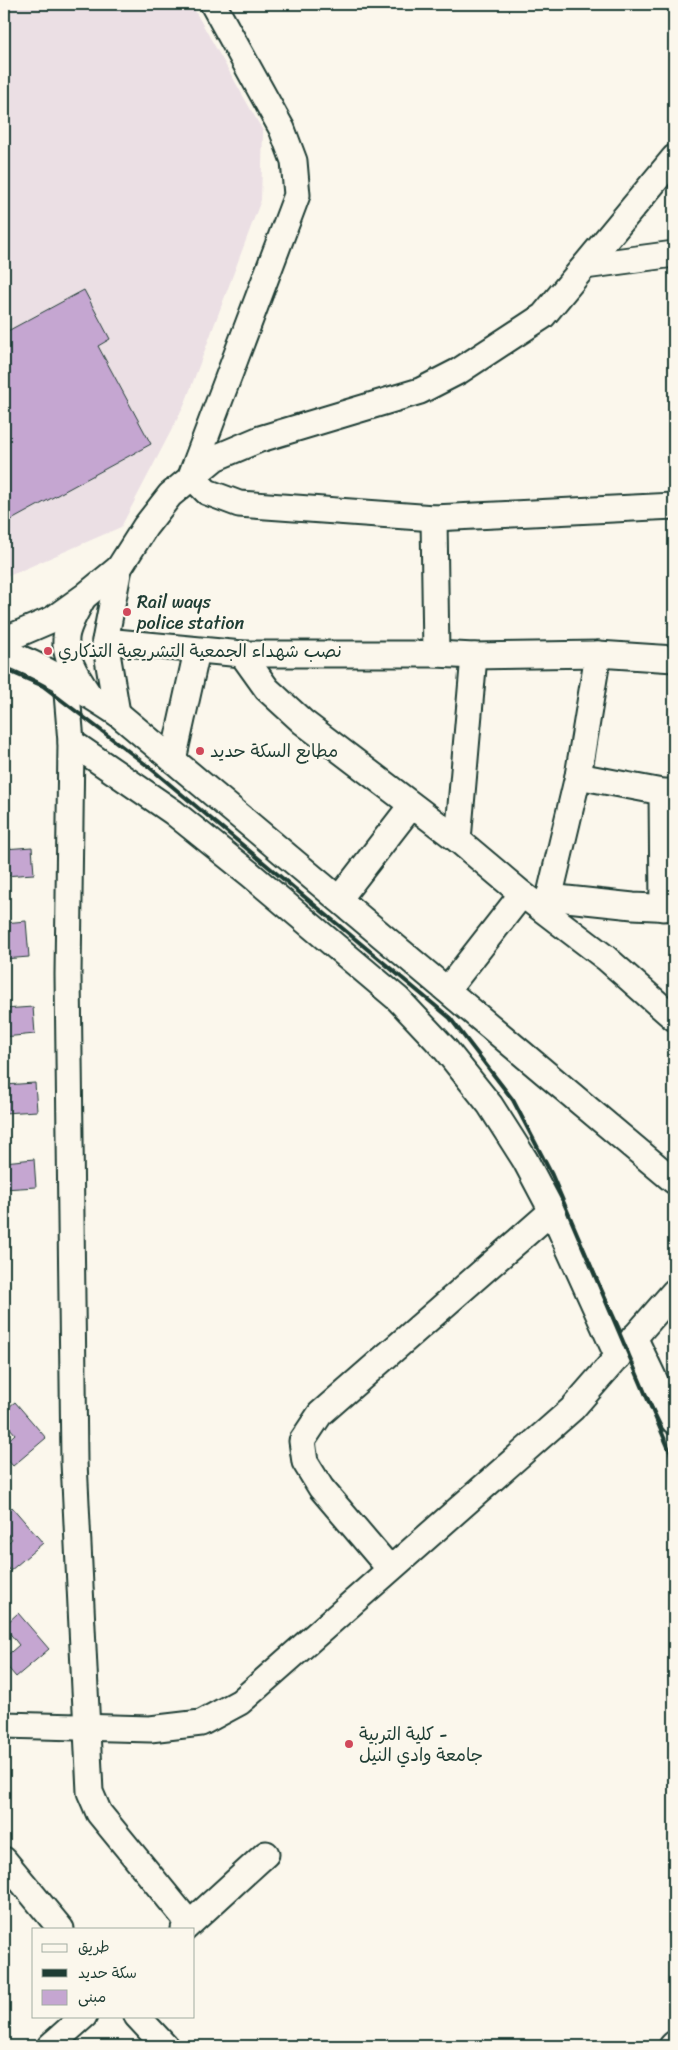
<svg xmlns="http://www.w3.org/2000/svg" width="678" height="2050" font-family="Sriracha,'Playpen Sans Arabic',sans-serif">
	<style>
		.built { fill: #ebdfe4 }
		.building { fill: #c5a6d1; stroke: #1f3d34 }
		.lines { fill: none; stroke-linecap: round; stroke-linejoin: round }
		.minor-casing { stroke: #1f3d34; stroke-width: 29 }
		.minor { stroke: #fbf7ec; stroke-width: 25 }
		.rail { stroke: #1f3d34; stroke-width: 4 }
		.poi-dot { fill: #d1495b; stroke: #fbf7ec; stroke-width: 2 }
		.labels { text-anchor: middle; stroke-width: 5; stroke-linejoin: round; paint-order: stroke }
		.poi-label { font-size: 18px; fill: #1f3d34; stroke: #fbf7ec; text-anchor: start }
	</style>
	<rect width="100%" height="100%" fill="#fbf7ec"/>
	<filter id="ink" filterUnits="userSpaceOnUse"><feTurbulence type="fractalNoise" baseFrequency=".02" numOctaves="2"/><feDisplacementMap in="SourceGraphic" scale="10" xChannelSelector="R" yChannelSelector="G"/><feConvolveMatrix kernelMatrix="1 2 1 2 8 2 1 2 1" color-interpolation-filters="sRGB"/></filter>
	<g filter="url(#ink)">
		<polygon class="built" points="4,4 191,4 263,131 261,200 184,406 121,527 4,578"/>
		<g class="building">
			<polygon points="84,290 110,339 98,346 151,444 4,524 4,333"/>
			<polygon points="32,847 34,874 4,876 4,849"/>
			<polygon points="26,921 29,957 4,959 4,923"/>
			<polygon points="33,1007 35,1034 4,1037 4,1009"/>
			<polygon points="35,1083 37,1111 4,1113 4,1085"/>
			<polygon points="34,1159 36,1187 4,1189 4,1162"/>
			<polygon points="15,1402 46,1438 13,1466 4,1456 4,1444 15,1434 4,1421 4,1411"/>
			<polygon points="12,1507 43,1543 10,1571 4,1564 4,1547 12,1539 4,1529 4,1514"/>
			<polygon points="18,1613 49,1649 16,1677 4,1663 4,1658 19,1645 4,1626"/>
		</g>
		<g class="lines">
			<g class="minor-casing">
				<g id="minor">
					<polyline points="213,4 282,129 294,161 297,195 191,476 207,492 239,504 434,518 674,506"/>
					<polyline points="585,266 674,254"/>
					<polyline points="434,518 436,654"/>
					<path d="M83,598C77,610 67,625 66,638C64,657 77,677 87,692"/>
					<polyline points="4,640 53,619 85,596 119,568 145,527 170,495 215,458 260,439 420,391 459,371 543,316 674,158"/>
					<polyline points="105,641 242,654 436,654 474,656 598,654 674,659"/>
					<path d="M4,652C44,666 81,690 117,713L674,1181"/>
					<polyline points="242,654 267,689 303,722 458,840 522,894 606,958 674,1018"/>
					<polyline points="66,681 71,742 68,975 74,1462 90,1792 99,1813 189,1923"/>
					<polyline points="117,713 105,641 119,568"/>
					<polyline points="71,742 173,812 250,874 398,999 446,1050 490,1105 525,1160 552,1211 618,1357"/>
					<polyline points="173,760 197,651"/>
					<polyline points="578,776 662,792 674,792"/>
					<polyline points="662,792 663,908"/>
					<polyline points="458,840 474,656"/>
					<polyline points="548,897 633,906 674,908"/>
					<polyline points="339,899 411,806"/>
					<polyline points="546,911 578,776 598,654"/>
					<polyline points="447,990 522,894"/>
					<polyline points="634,1337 674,1421"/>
					<polyline points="389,1568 321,1488 305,1462 302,1441 320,1414 552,1211"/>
					<polyline points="4,1725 150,1729 201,1723 240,1702 572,1409 674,1292"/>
					<polyline points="4,1860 61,1929"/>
					<polyline points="184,1929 266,1854"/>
					<polyline points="137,2016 165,2046"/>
					<polyline points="50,2046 84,2016"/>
					<polyline points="672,2046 674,2044"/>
				</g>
			</g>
			<use href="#minor" class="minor"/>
			<polyline class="rail" points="4,669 43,686 149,767 450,1018 513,1100 552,1175 674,1461"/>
		</g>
	</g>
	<g class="poi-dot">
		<circle cx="127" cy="612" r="5"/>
		<circle cx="48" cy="651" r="5"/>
		<circle cx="200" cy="751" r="5"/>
		<circle cx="349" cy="1744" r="5"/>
	</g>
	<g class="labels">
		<g class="poi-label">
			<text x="137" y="608">Rail ways<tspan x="137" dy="21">police station</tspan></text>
			<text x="58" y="657">نصب شهداء الجمعية التشريعية التذكاري</text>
			<text x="210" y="757">مطابع السكة حديد</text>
			<text x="359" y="1740">كلية التربية -<tspan x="359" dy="21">جامعة وادي النيل</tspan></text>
		</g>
	</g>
	<rect width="678" height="2050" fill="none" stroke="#fbf7ec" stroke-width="20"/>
	<rect x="10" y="10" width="658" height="2030" fill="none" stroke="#1f3d34" stroke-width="2" filter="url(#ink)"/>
	<rect x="32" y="1928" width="162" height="90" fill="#fbf7ec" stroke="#a3ada2"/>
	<rect x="42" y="1944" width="25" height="8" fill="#fbf7ec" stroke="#a3ada2"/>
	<text x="78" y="1952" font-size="15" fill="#1f3d34">طريق</text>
	<rect x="42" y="1969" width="25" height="8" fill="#1f3d34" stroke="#a3ada2"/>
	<text x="78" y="1978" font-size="15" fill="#1f3d34">سكة حديد</text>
	<rect x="42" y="1990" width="25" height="15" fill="#c5a6d1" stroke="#a3ada2"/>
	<text x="78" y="2002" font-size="15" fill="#1f3d34">مبنى</text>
</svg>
